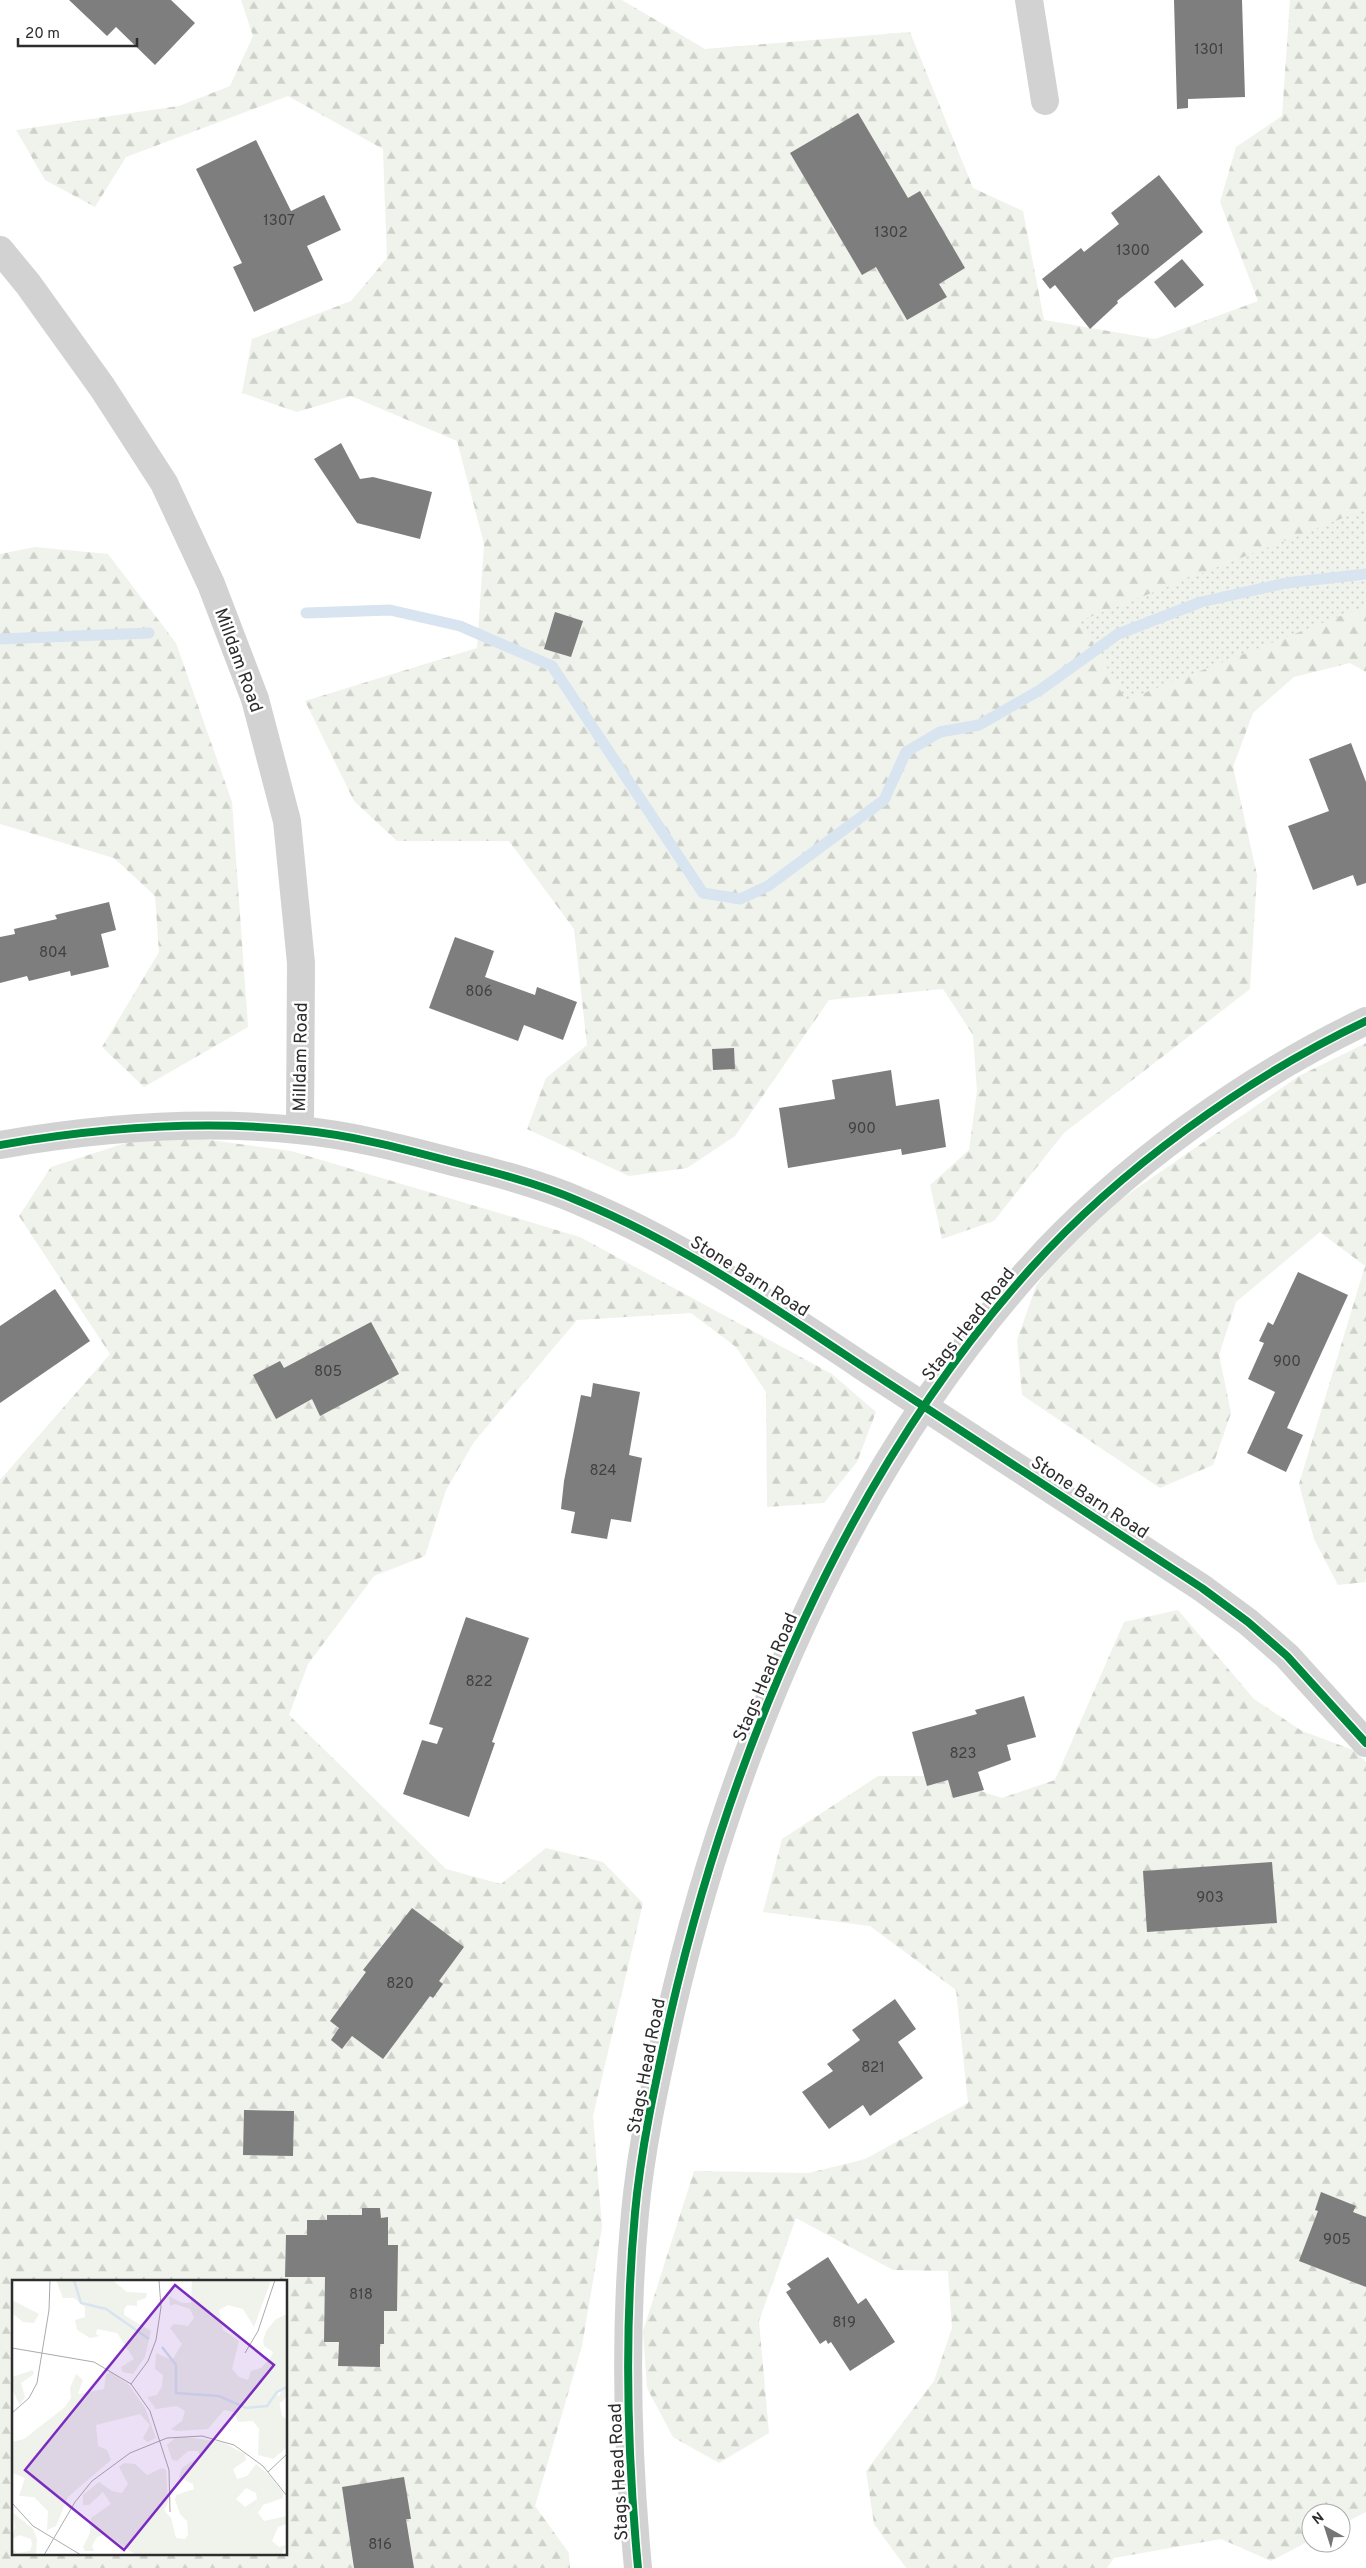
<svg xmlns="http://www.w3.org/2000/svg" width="1366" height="2568" font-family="Overpass,sans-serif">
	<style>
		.forest { fill: url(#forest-firs); fill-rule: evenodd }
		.park { fill: url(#park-dots) }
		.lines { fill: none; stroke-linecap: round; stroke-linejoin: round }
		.stream { stroke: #d8e4f0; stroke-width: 11 }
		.building { fill: #7e7e7e }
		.minor { stroke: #d2d2d2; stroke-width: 28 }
		.cycleway-casing { stroke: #fff; stroke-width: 11 }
		.cycleway { stroke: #00873e; stroke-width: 8 }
		.labels { text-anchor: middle; stroke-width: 5; stroke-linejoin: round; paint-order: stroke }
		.number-label { font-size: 15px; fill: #414141 }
		.street-label { font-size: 18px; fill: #2d2d2d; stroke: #fff }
		.inset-river { fill: none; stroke: #d8e4f0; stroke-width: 2.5 }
		.inset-road { fill: none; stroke: #ababab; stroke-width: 1 }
		.view { fill: #7b2cbf; fill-opacity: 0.15; stroke: #7b2cbf; stroke-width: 2.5 }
		.inset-edge { fill: none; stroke: #2d2d2d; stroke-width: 2.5 }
	</style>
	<defs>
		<pattern id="forest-firs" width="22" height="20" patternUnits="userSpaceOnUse" patternTransform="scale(1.25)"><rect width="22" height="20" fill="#eff3eb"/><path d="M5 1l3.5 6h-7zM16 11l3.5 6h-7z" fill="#cdd1ca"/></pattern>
		<pattern id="park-dots" width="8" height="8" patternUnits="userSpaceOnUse" patternTransform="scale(1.25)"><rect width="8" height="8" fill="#eff3eb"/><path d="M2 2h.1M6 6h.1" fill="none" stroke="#cdd1ca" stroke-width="1.8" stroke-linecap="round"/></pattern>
	</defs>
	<rect width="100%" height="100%" fill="#fff"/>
	<g class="forest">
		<polygon points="241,0 622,0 705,49 910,32 973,188 1023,211 1044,320 1155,339 1258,301 1220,202 1236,147 1282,116 1290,0 1366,0 1366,672 1350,663 1294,677 1253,713 1233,767 1257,875 1250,989 1064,1133 994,1221 942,1239 930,1185 969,1150 977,1091 973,1035 943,989 829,1000 735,1136 687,1168 629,1176 527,1129 546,1078 587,1045 574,929 509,841 397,841 354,801 305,701 477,648 484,544 457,441 351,396 297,412 242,393 252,339 351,301 387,258 383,149 288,96 126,157 95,207 45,180 16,130 179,106 230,86 253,36"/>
		<polygon points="35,547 108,554 176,643 232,802 248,1027 144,1087 102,1047 159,952 155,896 114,858 0,824 0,554"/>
		<polygon points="1366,1043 1366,1582 1338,1585 1314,1539 1299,1484 1365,1266 1320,1232 1236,1302 1219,1355 1231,1413 1213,1465 1160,1488 1022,1395 1017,1340 1036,1286 1070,1241 1114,1204 1299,1076"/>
		<path d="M157,1133L291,1151L580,1237L832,1374L876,1412L857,1462L824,1503L767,1507L766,1392L736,1347L691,1313L577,1320L474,1442L446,1490L425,1556L374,1576L308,1664L289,1715L446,1869L501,1884L546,1848L603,1862L643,1903L593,2116L602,2227L582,2346L535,2506L569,2553L570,2568H0V1480L110,1354L19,1216L51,1167ZM14,2282H286V2554H14Z"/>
		<polygon points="1178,1610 1254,1699 1302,1731 1356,1751 1366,1762 1366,2512 1341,2525 1341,2513 1311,2513 1311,2540 1271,2561 1221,2539 1114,2558 1107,2568 906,2568 874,2524 866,2471 934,2381 952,2328 948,2271 893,2270 796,2218 759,2321 769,2433 719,2463 673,2437 647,2388 643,2331 694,2171 809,2173 865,2159 968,2103 956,1990 870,1926 763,1912 782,1839 878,1776 935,1776 1002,1798 1055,1780 1124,1622"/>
	</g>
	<polygon class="park" points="1366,509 1366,606 1126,700 1080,621"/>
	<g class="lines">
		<g class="stream">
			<polyline points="306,613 390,610 460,626 552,666 703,893 740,899 768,886 884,800 906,752 940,732 979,725 1040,690 1118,634 1201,602 1286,583 1366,574"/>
			<polyline points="0,639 149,633"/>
		</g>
	</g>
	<g class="building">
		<polygon points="69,0 171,0 195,23 155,65 116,27 107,36"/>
		<polygon points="1174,0 1242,0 1245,97 1188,99 1188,108 1177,109"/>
		<polygon points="858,113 908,198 920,191 965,268 939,284 947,297 907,320 876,267 862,275 790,153"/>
		<polygon points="256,140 291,211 324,195 341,230 307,246 323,280 254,312 233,267 242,263 196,169"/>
		<polygon points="1159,175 1203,232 1117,301 1118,303 1090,329 1055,285 1050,289 1042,279 1081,248 1084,252 1119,224 1111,213"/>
		<polygon points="1182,259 1204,285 1175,308 1154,282"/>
		<polygon points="341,443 360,479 373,477 432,492 420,539 357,523 314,459"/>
		<polygon points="555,612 583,621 571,657 544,649"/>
		<polygon points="1351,743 1366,782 1366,883 1357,886 1353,875 1313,890 1288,826 1329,811 1309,759"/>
		<polygon points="109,902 116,930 101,934 109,967 71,976 70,971 29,981 27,976 0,983 0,937 15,934 14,929 57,919 55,915"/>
		<polygon points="455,937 494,951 485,977 535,995 537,987 577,1002 563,1040 524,1025 518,1041 429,1008"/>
		<polygon points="734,1048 735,1069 713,1070 712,1049"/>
		<polygon points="891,1070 896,1106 939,1099 946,1147 902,1155 901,1149 788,1168 779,1108 835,1099 832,1080"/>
		<polygon points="1298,1272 1348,1295 1287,1428 1303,1435 1286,1472 1247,1453 1275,1392 1248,1379 1264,1343 1259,1341 1268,1322 1273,1325"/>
		<polygon points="55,1289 90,1341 0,1403 0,1326"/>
		<polygon points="371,1322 399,1374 320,1416 312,1399 276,1419 253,1375 280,1361 284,1368"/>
		<polygon points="593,1383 640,1392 629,1455 642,1458 631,1522 611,1519 607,1539 571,1533 575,1512 561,1509 564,1481 581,1395 591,1397"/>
		<polygon points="466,1617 529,1638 492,1742 495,1743 469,1817 403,1794 422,1740 437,1744 443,1728 429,1724"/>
		<polygon points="1024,1696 1036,1737 1007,1745 1011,1760 978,1772 984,1790 953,1798 948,1780 927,1786 912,1732 977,1714 975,1710"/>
		<polygon points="1272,1862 1277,1923 1147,1932 1143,1871"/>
		<polygon points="412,1908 464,1947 439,1981 443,1984 433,1998 430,1996 383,2059 352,2036 342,2049 331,2040 339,2028 330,2021 366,1972 363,1970"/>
		<polygon points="895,1999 916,2029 898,2042 923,2078 870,2116 863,2105 829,2129 802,2092 833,2071 827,2064 860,2040 852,2030"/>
		<polygon points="244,2110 294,2111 293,2156 243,2155"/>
		<polygon points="1321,2192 1356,2206 1353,2212 1366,2217 1366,2287 1299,2261 1318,2211 1315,2210"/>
		<polygon points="362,2208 380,2208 381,2218 388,2217 388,2245 398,2245 397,2311 384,2311 384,2344 380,2344 380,2367 338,2366 339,2342 324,2342 325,2277 285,2277 286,2235 307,2235 307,2220 327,2220 327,2215 362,2215"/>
		<polygon points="828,2257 858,2304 866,2298 895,2342 850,2371 831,2342 828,2344 826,2340 820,2344 786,2292 791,2289 787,2284"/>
		<polygon points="404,2477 411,2519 406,2519 414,2568 354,2568 342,2487"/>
	</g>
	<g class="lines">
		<g class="minor">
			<polyline points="1029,0 1045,101"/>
			<polyline points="0,250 28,284 102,387 164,483 211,584 255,699 287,821 301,963 300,1130"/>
			<path d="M0,1145C97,1128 200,1120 298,1130C353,1135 408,1150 461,1164C502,1174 543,1185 581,1202C682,1244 772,1306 862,1366C976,1440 1089,1514 1202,1588L1248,1622L1287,1656L1366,1743"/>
			<path d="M638,2568C627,2451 624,2331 635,2213C641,2147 656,2080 670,2016C731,1750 847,1473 1031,1268C1119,1170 1246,1078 1366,1021"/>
		</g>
		<g class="cycleway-casing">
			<g id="cycleway">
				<path d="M0,1145C97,1128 200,1120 298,1130C353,1135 408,1150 461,1164C502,1174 543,1185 581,1202C682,1244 772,1306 862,1366C976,1440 1089,1514 1202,1588L1248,1622L1287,1656L1366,1743"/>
				<path d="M638,2568C627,2451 624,2331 635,2213C641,2147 656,2080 670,2016C731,1750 847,1473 1031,1268C1119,1170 1246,1078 1366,1021"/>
			</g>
		</g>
		<use href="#cycleway" class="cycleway"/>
	</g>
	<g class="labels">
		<g class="number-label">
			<text x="1209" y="54">1301</text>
			<text x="279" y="225">1307</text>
			<text x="891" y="237">1302</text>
			<text x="1133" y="255">1300</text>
			<text x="53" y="957">804</text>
			<text x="479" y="996">806</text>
			<text x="862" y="1133">900</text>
			<text x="1287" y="1366">900</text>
			<text x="328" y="1376">805</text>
			<text x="603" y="1475">824</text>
			<text x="479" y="1686">822</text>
			<text x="963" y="1758">823</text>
			<text x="1210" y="1902">903</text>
			<text x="400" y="1988">820</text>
			<text x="873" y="2072">821</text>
			<text x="1337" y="2244">905</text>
			<text x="361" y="2299">818</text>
			<text x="844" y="2327">819</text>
			<text x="380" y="2549">816</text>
		</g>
		<g class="street-label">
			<text transform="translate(239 660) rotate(70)" y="6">Milldam Road</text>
			<text transform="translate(300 1057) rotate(-89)" y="6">Milldam Road</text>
			<text transform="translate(750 1276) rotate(32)" y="6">Stone Barn Road</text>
			<text transform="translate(968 1324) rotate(-52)" y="6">Stags Head Road</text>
			<text transform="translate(1090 1497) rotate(33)" y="6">Stone Barn Road</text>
			<text transform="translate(765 1677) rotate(-67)" y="6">Stags Head Road</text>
			<text transform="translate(646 2066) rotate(-79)" y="6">Stags Head Road</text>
			<text transform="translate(618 2472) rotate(-93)" y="6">Stags Head Road</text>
		</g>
	</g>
	<g transform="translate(12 2280)">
		<rect width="275" height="275" fill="#fff"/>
		<path d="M44,0H100L115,12L135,13L134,18L125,21V26L115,25L112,30V35L139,51L133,77L121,94L110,92L109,87L122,79L105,53L85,49L84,54L88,56L78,58L65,50L63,40L73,37V27L62,18H51ZM180,0H259L242,47L231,29L216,25L207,30L211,50L227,61L220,89L227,97L236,100L239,91L249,88L259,77L261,72L252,66L251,61L254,51L264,39L275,34V119L267,111L266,116L270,136L275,139V167L261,179L246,175L247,149L241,141L226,142L222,132L212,130L196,149L164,151L159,149L170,141L173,131L165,126L144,129L135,117L145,115L150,106L151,95L143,89L144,73L160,80L170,64L158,48L162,44L176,46L182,38L178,29L163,24L158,26L157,16L170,23H179ZM0,20L27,34L22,43L11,42L0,33ZM21,90L22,94L9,103L13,117L8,125L0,110V97ZM99,92L117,105L133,128L144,158L135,162L131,158L138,145L128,134L84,145L86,166L95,170L99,180L56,217L44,246L35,250L36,231L22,217L7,216L13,198L0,193V162L12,159L53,127L59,118L58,108L64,94L71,100L66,114L92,109L94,94ZM173,157L210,162L233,174L234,180L221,189L225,199L235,196L244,184L257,195L271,213V218L251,225L246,233L252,241L275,236V244L266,247L260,261L267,267L275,265L269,275H124L94,254L85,257L80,266L82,271H73L71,267L78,253L79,238L99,224L91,212L77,225H71V215L87,202L100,211L110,213L116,204L107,187L112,183L123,184L135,195L150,188L154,190L156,222L152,230L159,238L164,258L173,259L176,255L175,241L168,234L163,220L164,215L182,209L181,204L167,197L170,188L188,176L186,171H176L165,181L160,180L155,165L163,158ZM234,208L244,213L245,219L233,227L224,219ZM0,232L21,249L25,259L24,275H0V268L5,273L18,271L20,264L19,259L7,255L0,259L3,246Z" fill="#eff3eb" fill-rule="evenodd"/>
		<path d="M275,105V115L271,121L248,135L203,121L205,113L250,127L266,117Z" fill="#eff3eb"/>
		<path class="inset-river" d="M62,0L69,23L94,29L137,59M150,67L164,85V113L207,116L234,128L255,126L265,112L275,107"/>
		<path class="inset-road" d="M0,68L82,82L119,104L138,131L157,190L158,232M233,73L246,51L263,0M119,104L136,81L144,60L149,27L147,0M0,133L17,118L25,103L37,30L38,0M256,192L275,174M0,223L21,246L69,275M32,275L63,222L80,201L118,173L155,158L190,156L222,165L251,186L275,216"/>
		<path class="view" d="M163,5L262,85L112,270L13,190Z"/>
		<rect width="275" height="275" class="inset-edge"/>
	</g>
	<g transform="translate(1326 2528) rotate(321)"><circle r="24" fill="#ffffff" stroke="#ababab"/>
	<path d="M0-4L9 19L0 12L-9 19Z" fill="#767676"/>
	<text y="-8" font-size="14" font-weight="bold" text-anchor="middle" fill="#2d2d2d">N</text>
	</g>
	<path d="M18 38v8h119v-8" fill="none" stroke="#2d2d2d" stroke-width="2.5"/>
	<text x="25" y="38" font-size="15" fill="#2d2d2d" stroke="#ffffff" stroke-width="4" paint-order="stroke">20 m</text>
</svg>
